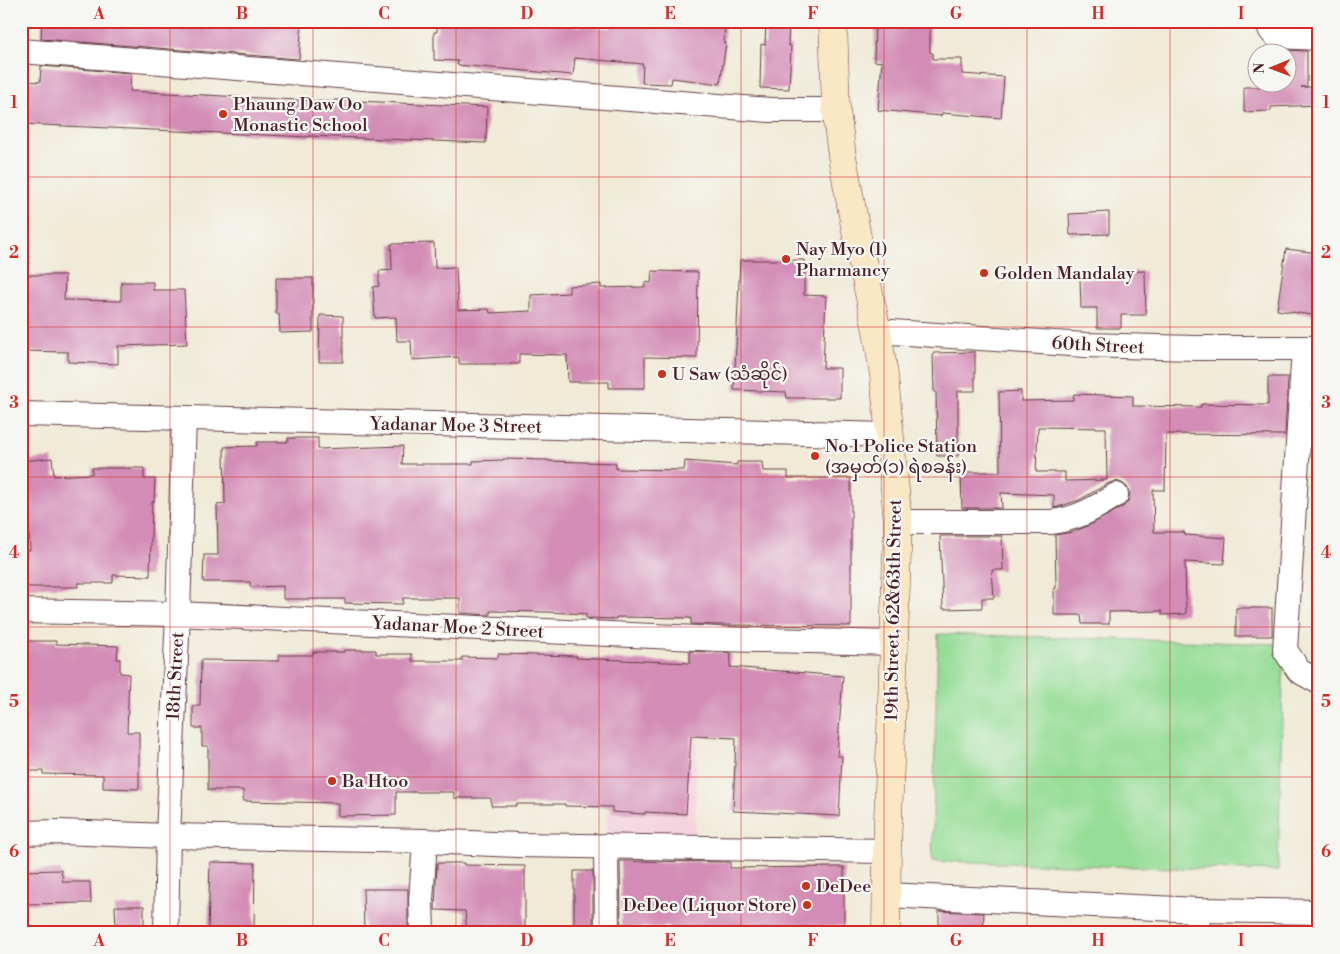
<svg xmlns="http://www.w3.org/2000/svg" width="1340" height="954" font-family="'Libre Bodoni','Noto Sans Myanmar',serif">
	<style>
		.built { fill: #f4cfdc }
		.green { fill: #96dd97; stroke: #707e61 }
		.building { fill: #d38cb5; fill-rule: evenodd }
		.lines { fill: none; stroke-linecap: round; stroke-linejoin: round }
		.street-casing { stroke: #633d45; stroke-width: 26 }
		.secondary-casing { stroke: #633d45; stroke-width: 29 }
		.street { stroke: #fff; stroke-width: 24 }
		.secondary { stroke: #fae7c3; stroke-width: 28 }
		.grid { fill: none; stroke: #d62828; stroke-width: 1; stroke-opacity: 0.55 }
		.poi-dot { fill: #c8321e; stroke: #f6f6f2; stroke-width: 2 }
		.labels { text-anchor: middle; stroke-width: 4.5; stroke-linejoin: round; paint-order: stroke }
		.poi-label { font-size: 18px; fill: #4a1f2b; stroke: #f6f6f2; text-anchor: start }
		.street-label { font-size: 18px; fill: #4a1f2b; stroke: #f6f6f2 }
		.neatline { fill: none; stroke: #d62828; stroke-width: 2 }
		.grid-label { font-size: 16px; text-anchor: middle; font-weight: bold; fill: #d62828 }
	</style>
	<rect width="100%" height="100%" fill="#f6f6f2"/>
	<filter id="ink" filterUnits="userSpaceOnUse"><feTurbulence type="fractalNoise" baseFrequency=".02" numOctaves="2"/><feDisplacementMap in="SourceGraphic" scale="10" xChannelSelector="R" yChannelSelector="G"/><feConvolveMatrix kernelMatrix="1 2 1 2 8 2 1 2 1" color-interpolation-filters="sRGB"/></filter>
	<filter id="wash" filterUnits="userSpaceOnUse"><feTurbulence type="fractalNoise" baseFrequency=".0096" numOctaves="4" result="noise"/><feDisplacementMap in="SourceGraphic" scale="20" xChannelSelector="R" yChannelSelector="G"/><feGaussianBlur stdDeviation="1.12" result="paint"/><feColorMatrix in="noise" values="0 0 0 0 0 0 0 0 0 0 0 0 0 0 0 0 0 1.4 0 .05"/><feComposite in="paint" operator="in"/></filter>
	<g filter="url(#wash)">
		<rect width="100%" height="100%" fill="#f0ead6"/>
		<polygon class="built" points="611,734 697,738 695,839 607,835"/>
		<polygon class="green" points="938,634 1284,644 1278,871 932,861"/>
		<g id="blocks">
			<g class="building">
				<polygon points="42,21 302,21 299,59 41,39"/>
				<polygon points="437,21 510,21 611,28 611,21 725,21 724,43 726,43 720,84 672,78 671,84 642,83 643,64 575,58 573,75 457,65 458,61 434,60 434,32 437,32"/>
				<polygon points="766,21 789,21 788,45 791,46 789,89 760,88 761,44 765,45"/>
				<polygon points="875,21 930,21 930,53 933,53 933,59 962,59 962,74 1004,77 1001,118 942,113 941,116 878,110 882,62 874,61"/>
				<polygon points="1265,47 1276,50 1307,51 1307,87 1301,87 1319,87 1319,105 1271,107 1271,111 1244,112 1244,87 1266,87 1266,82 1288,82 1288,52 1265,52"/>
				<polygon points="41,66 131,73 130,91 334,102 334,100 487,107 486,143 309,136 309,137 21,124 21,81 40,82"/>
				<polygon points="1109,212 1109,234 1070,235 1069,214"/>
				<polygon points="434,243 435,268 456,267 458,310 489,309 490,313 531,311 531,295 569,293 569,286 601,284 601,288 645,287 645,282 651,283 652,271 698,272 697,358 645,357 645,388 609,388 609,382 568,382 567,355 519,354 519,364 459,364 459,357 412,360 411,341 397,341 396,317 375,318 373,287 379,286 379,271 392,270 391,244"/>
				<polygon points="1286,249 1319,253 1319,316 1277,310"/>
				<polygon points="740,260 804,260 804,295 826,296 823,368 840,368 840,398 787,398 786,392 734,390"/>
				<polygon points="1145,271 1146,315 1121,315 1121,328 1097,328 1097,308 1081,308 1080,278 1120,277 1120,272"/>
				<polygon points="26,275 65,275 64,300 121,301 121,282 153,282 153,290 184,290 187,344 118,346 118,364 68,362 68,352 21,351 21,287 26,287"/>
				<polygon points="276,278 313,278 313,332 280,333 279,314 276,314"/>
				<polygon points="320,315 343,316 343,362 319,362"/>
				<polygon points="975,352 975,391 958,391 958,456 937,456 936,392 934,392 933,353"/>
				<path d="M1268,377H1288L1285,435L1166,434L1165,490H1153L1154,532H1184L1185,535L1226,538L1224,564L1185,562L1186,614L1162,615V611L1109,612V624H1082L1081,615H1054V589L1056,588L1055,535L1073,532L1090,525L1123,507L1128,501L1130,494L1127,487L1122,483L1116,481L1109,483L1079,500L1058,507L1054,508V495L1001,493L1002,508H962L961,472H1000L999,392L1021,391V401L1073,400L1074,394L1133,396V406L1201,407V404L1268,405ZM1038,427L1106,428L1107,480L1065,481V472H1036Z"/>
				<polygon points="1316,378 1319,378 1319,438 1312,437"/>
				<polygon points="288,438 318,438 318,449 403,446 402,464 473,464 473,461 503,460 503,459 548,460 548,461 616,463 616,469 684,470 685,461 737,465 737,462 762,462 763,471 788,471 788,478 851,478 851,626 718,625 691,624 691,618 616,617 616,619 586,618 586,614 547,612 490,611 490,615 460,613 460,598 403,598 403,604 345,603 345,599 283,599 283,586 250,587 250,582 203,582 204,555 218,555 217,505 225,504 224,447 257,446 257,442 288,442"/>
				<polygon points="52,458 54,476 92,474 92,468 144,468 144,479 155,479 154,502 152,502 150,576 113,575 113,583 78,583 78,587 21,587 21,561 26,561 26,550 30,550 26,493 21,494 21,461"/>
				<polygon points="940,536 1002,536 1003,570 992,570 994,598 982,598 982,608 943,609"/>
				<rect x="1236" y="608" width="36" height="28"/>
				<polygon points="21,641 56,641 56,644 118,646 117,659 120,659 120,673 129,674 127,732 139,732 139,789 103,788 103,775 43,774 43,771 21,771"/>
				<polygon points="344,650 376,650 376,654 412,654 412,661 462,661 462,657 498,658 498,654 577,656 576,658 690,663 690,651 731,653 730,667 843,676 837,756 842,756 839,816 733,811 736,738 691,736 686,814 645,812 645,814 612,812 612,807 565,806 565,804 516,804 516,806 491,806 491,798 454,798 454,792 396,792 396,815 338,816 338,803 243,801 243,790 208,790 208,746 202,746 202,728 193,728 193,706 200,706 201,660 279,661 279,655 313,655 313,652 344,652"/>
				<polygon points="620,861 730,862 730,868 844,867 844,926 755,929 669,930 669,927 621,928"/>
				<polygon points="210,862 255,863 254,932 208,932"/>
				<polygon points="437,863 464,863 464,865 525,866 525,933 467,933 465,911 435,910"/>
				<polygon points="61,870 63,882 90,882 91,903 21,904 21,871"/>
				<polygon points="574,871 593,871 593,932 574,933"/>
				<polygon points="363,889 408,889 408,933 364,933"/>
				<polygon points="115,906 144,906 144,933 116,933"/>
				<polygon points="939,911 984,913 983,933 939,933"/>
			</g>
		</g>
	</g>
	<g filter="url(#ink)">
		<use href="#blocks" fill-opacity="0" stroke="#633d45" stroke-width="1"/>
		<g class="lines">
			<g class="street-casing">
				<g id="street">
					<path d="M1268,21C1269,28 1271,33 1277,36L1319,38"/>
					<polyline points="21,51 770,110 836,110"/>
					<polyline points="877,331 1085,345 1195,348 1319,348"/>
					<polyline points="1304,348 1285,650 1299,671 1319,682"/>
					<polyline points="21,414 890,435"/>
					<path d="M898,522H1051C1077,519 1094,509 1116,495"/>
					<polyline points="21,611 178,614 718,639 895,643"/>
					<polyline points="21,833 60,832 168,836 425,841 517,845 887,851"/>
					<polyline points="606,846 607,933"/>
					<polyline points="886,895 1198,910 1319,912"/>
					<polyline points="166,933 168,836 178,614 184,418"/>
					<polyline points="422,933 421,900 425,841"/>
					<polyline points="1197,933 1198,910"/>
				</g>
			</g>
			<g class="secondary-casing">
				<polyline id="secondary" points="833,21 836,110 842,156 857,237 877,331 884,375 898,522 887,851 886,933"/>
			</g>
			<use href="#street" class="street"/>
			<use href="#secondary" class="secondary"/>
		</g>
	</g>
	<path class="grid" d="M170,21V933M313,21V933M456,21V933M599,21V933M741,21V933M884,21V933M1027,21V933M1170,21V933M21,177H1319M21,327H1319M21,477H1319M21,627H1319M21,777H1319"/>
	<g class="poi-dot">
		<circle cx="223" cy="114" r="5"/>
		<circle cx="786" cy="259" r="5"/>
		<circle cx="984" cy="273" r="5"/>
		<circle cx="662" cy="374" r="5"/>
		<circle cx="815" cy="456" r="5"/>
		<circle cx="332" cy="781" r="5"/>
		<circle cx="806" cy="886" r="5"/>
		<circle cx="807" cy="905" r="5"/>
	</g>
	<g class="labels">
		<g class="poi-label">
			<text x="233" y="110">Phaung Daw Oo<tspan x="233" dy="21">Monastic School</tspan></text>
			<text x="796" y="255">Nay Myo (1)<tspan x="796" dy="21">Pharmancy</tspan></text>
			<text x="994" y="279">Golden Mandalay</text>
			<text x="672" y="380">U Saw (သံဆိုင်)</text>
			<text x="825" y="452">No 1 Police Station<tspan x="825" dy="21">(အမှတ်(၁) ရဲစခန်း)</tspan></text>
			<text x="342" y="787">Ba Htoo</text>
			<text x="816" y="892">DeDee</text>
			<text x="797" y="911" text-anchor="end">DeDee (Liquor Store)</text>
		</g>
		<g class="street-label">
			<text transform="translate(1098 345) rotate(3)" y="6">60th Street</text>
			<text transform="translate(456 425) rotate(1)" y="6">Yadanar Moe 3 Street</text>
			<text transform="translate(893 610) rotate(-89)" y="6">19th Street, 62&amp;63th Street</text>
			<text transform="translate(458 627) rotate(3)" y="6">Yadanar Moe 2 Street</text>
			<text transform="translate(175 676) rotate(-87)" y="6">18th Street</text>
		</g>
	</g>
	<rect width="1340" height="954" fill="none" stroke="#f6f6f2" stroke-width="55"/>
	<g transform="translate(1272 68) rotate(269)"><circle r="24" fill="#f6f6f2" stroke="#b1a0a2"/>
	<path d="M0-4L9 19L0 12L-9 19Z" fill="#c8321e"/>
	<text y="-8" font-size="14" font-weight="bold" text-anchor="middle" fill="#4a1f2b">N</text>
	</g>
	<rect x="28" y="28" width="1284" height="898" class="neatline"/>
	<g class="grid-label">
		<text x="99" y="19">A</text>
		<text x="242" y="19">B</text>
		<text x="384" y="19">C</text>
		<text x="527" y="19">D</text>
		<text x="670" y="19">E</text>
		<text x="813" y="19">F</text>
		<text x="956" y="19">G</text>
		<text x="1098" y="19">H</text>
		<text x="1241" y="19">I</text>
		<text x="14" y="108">1</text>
		<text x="1326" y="108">1</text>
		<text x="14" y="258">2</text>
		<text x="1326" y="258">2</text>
		<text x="14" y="408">3</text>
		<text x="1326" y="408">3</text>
		<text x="14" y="558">4</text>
		<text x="1326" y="558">4</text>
		<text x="14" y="707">5</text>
		<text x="1326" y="707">5</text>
		<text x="14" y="857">6</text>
		<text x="1326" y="857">6</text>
		<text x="99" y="946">A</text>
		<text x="242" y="946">B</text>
		<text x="384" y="946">C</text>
		<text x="527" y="946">D</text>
		<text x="670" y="946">E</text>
		<text x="813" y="946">F</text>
		<text x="956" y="946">G</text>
		<text x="1098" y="946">H</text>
		<text x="1241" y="946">I</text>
	</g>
</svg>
